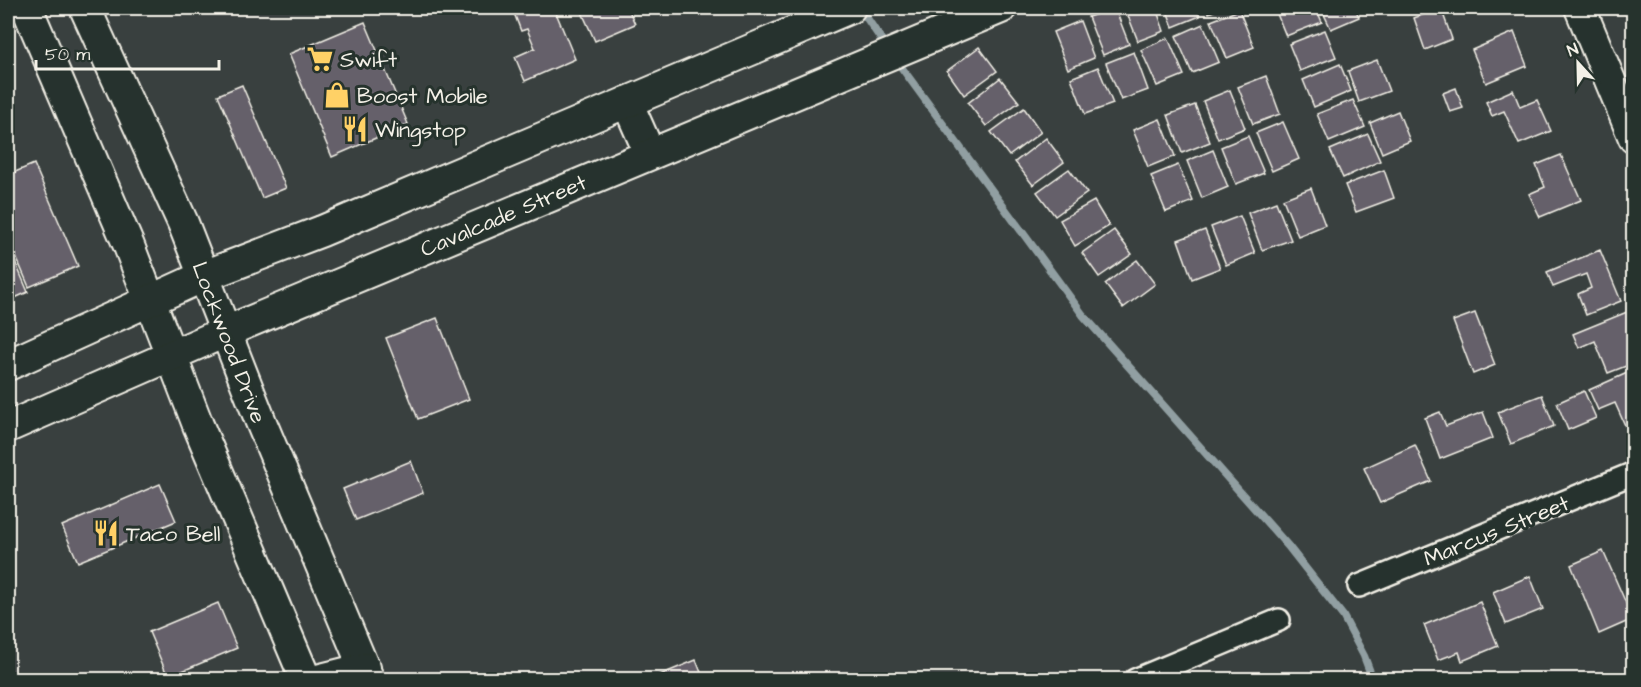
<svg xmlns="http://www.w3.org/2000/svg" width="1641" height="687" font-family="'Architects Daughter',sans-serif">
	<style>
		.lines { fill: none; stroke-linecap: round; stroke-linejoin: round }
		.stream { stroke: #919fa2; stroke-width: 8 }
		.building { fill: #65606a; stroke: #f4f1e8; stroke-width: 1.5 }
		.street-casing { stroke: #f4f1e8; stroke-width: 26 }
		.secondary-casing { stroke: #f4f1e8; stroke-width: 34 }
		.street { stroke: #26332d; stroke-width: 21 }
		.secondary { stroke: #26332d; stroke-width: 30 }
		.labels { text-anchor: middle; stroke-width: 6; stroke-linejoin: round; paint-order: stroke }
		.poi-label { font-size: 22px; fill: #f4f1e8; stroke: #26332d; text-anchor: start }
		.street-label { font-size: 22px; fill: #f4f1e8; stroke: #26332d }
	</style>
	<rect width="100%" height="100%" fill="#39403f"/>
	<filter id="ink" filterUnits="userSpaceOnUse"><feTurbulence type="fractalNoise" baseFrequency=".0167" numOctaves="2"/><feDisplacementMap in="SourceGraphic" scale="12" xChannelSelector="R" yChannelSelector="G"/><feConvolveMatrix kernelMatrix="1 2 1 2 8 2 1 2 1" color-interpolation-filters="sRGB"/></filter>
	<g filter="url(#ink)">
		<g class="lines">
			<g class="stream">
				<polyline points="860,8 887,48"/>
				<polyline points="896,60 1083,315 1288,546 1343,616 1364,656 1373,680"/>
			</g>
		</g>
		<g class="building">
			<polygon points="512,8 554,8 575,59 525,81 515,57 535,48 527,29 521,31"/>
			<polygon points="580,8 628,8 635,24 595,41"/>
			<polygon points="1115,8 1129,44 1103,55 1088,17"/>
			<polygon points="1125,8 1156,8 1164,31 1138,41"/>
			<polygon points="1166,8 1197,8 1200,16 1173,27"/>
			<polygon points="1207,8 1221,8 1209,13"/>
			<polygon points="1278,8 1316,8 1322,22 1286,36 1275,9"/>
			<polygon points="1321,8 1355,8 1359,17 1331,29"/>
			<polygon points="1441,8 1452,39 1425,50 1414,18"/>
			<polygon points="1239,10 1254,47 1227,58 1211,21"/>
			<polygon points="1080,21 1094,58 1068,69 1053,32"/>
			<polygon points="365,22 408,124 332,157 289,54"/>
			<polygon points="1203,24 1219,62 1192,73 1176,36"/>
			<polygon points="1325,30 1336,57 1300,71 1289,44"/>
			<polygon points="1514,32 1527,66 1486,83 1472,50"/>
			<polygon points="1168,38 1184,75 1157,86 1141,50"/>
			<polygon points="979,47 997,71 964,95 947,71"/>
			<polygon points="1134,52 1148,90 1121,100 1106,63"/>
			<polygon points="1377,60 1389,91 1359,102 1348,71"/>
			<polygon points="1340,64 1351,91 1314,107 1303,80"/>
			<polygon points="1098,67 1113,104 1085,114 1071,78"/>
			<polygon points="1266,76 1280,114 1253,124 1238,87"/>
			<polygon points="1000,78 1019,102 986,126 968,103"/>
			<polygon points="242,85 286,188 262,198 218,95"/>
			<polygon points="1456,88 1463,108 1450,112 1443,93"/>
			<polygon points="1230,90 1245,128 1218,139 1203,101"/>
			<polygon points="1513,90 1520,107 1537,100 1551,131 1519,144 1504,111 1492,116 1486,102"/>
			<polygon points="1353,100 1365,127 1329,142 1317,114"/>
			<polygon points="1195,105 1210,142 1182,153 1168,115"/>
			<polygon points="1024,108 1041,132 1009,156 991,132"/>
			<polygon points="1398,111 1410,141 1382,153 1370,123"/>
			<polygon points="1160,119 1175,156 1148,167 1133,130"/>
			<polygon points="1283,122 1299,159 1272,171 1256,133"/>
			<polygon points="1368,134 1380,161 1343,178 1330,150"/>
			<polygon points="1248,136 1264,173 1236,184 1221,147"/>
			<polygon points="1046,138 1064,162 1033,185 1015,162"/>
			<polygon points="1213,150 1228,187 1202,198 1187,161"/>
			<polygon points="1561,155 1581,200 1540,217 1529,194 1545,187 1536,165"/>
			<polygon points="34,164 78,266 29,287 8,238 8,175"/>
			<polygon points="1178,165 1193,201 1166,212 1151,176"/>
			<polygon points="1069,169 1087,193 1055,216 1037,192"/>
			<polygon points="1384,170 1394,198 1356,212 1345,185"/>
			<polygon points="1311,188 1325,225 1298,236 1283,199"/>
			<polygon points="1094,201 1109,226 1075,246 1060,220"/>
			<polygon points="1276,202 1291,240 1262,250 1248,213"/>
			<polygon points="1240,216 1255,253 1226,265 1211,227"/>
			<polygon points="1114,230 1132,254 1099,277 1082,253"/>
			<polygon points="1205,230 1220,268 1192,279 1178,240"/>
			<polygon points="8,245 28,292 8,301"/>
			<polygon points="1600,250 1621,301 1586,315 1578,294 1591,288 1586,274 1553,287 1547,272"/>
			<polygon points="1137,260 1155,284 1123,308 1105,284"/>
			<polygon points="1627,312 1634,328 1634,363 1608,373 1595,341 1579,348 1573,334"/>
			<polygon points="1475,313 1495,365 1473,374 1453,321"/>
			<polygon points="437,318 469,399 418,419 386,338"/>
			<polygon points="1634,370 1634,430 1628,432 1615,403 1598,410 1589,390"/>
			<polygon points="1584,391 1596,418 1568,430 1557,403"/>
			<polygon points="1542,395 1554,426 1511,444 1498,412"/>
			<polygon points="1440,412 1446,426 1483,412 1493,438 1440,459 1425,418"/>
			<polygon points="1415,445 1431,481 1380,503 1364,468"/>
			<polygon points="411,461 423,493 356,520 343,489"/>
			<polygon points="160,484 176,521 78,562 62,526"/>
			<polygon points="1603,551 1633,619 1599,634 1571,565"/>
			<polygon points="1530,576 1543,609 1506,624 1493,592"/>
			<polygon points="1480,602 1498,646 1462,661 1459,652 1438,660 1424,625"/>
			<polygon points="218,603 237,648 168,677 149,632"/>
			<polygon points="696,660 704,680 648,680"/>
		</g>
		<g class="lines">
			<g class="street-casing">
				<g id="street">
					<polyline points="1359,586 1634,473"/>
					<polyline points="1135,680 1279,620"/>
				</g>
			</g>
			<g class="secondary-casing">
				<g id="secondary">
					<polyline points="27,8 129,246 198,425 306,680"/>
					<polyline points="85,8 183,223 261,422 369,680"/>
					<polyline points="1580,8 1634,138"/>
					<polyline points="627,102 650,154"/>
					<polyline points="8,365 204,276 322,231 850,8"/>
					<polyline points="8,427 225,332 1001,8"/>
					<polyline points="317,680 365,668"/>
				</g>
			</g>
			<use href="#street" class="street"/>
			<use href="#secondary" class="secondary"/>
		</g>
	</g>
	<defs>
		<g id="supermarket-bare" transform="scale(2.07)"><path d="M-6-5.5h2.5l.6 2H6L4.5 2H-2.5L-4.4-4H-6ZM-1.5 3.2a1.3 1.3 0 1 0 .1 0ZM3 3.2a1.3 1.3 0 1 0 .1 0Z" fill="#ffd166" stroke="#26332d" stroke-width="2.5" paint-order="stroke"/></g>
		<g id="shop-bare" transform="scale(2.07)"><path d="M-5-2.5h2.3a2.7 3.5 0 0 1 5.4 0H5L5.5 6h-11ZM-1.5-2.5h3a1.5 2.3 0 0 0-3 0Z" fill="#ffd166" stroke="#26332d" stroke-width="2.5" paint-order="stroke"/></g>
		<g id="restaurant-bare" transform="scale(2.07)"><path d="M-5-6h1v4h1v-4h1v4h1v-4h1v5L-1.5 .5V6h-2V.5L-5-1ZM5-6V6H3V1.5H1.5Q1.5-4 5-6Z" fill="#ffd166" stroke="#26332d" stroke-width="2.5" paint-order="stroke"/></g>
	</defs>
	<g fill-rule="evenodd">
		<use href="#supermarket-bare" x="320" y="59"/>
		<use href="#shop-bare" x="337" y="95"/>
		<use href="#restaurant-bare" x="355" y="129"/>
		<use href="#restaurant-bare" x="106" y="533"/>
	</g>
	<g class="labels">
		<g class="poi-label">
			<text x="340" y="67">Swift</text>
			<text x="357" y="103">Boost Mobile</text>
			<text x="375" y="137">Wingstop</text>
			<text x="126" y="541">Taco Bell</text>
		</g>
		<g class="street-label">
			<text transform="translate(503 215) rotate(-23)" y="8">Cavalcade Street</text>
			<text transform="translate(230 342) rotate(69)" y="8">Lockwood Drive</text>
			<text transform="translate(1496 530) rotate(-22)" y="8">Marcus Street</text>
		</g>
	</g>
	<rect width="1641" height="687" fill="none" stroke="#26332d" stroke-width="30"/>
	<rect x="15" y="15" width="1611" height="657" fill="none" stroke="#f4f1e8" stroke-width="2" filter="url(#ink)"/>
	<g transform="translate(1578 63) rotate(338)" stroke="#26332d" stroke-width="4.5" paint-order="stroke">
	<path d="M0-4.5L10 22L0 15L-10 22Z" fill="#f4f1e8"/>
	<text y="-9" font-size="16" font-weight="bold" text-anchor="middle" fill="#f4f1e8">N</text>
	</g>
	<path d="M36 60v9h183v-9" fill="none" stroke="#f4f1e8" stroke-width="3"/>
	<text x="45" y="60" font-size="18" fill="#f4f1e8" stroke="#26332d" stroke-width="4.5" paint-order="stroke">50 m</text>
</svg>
